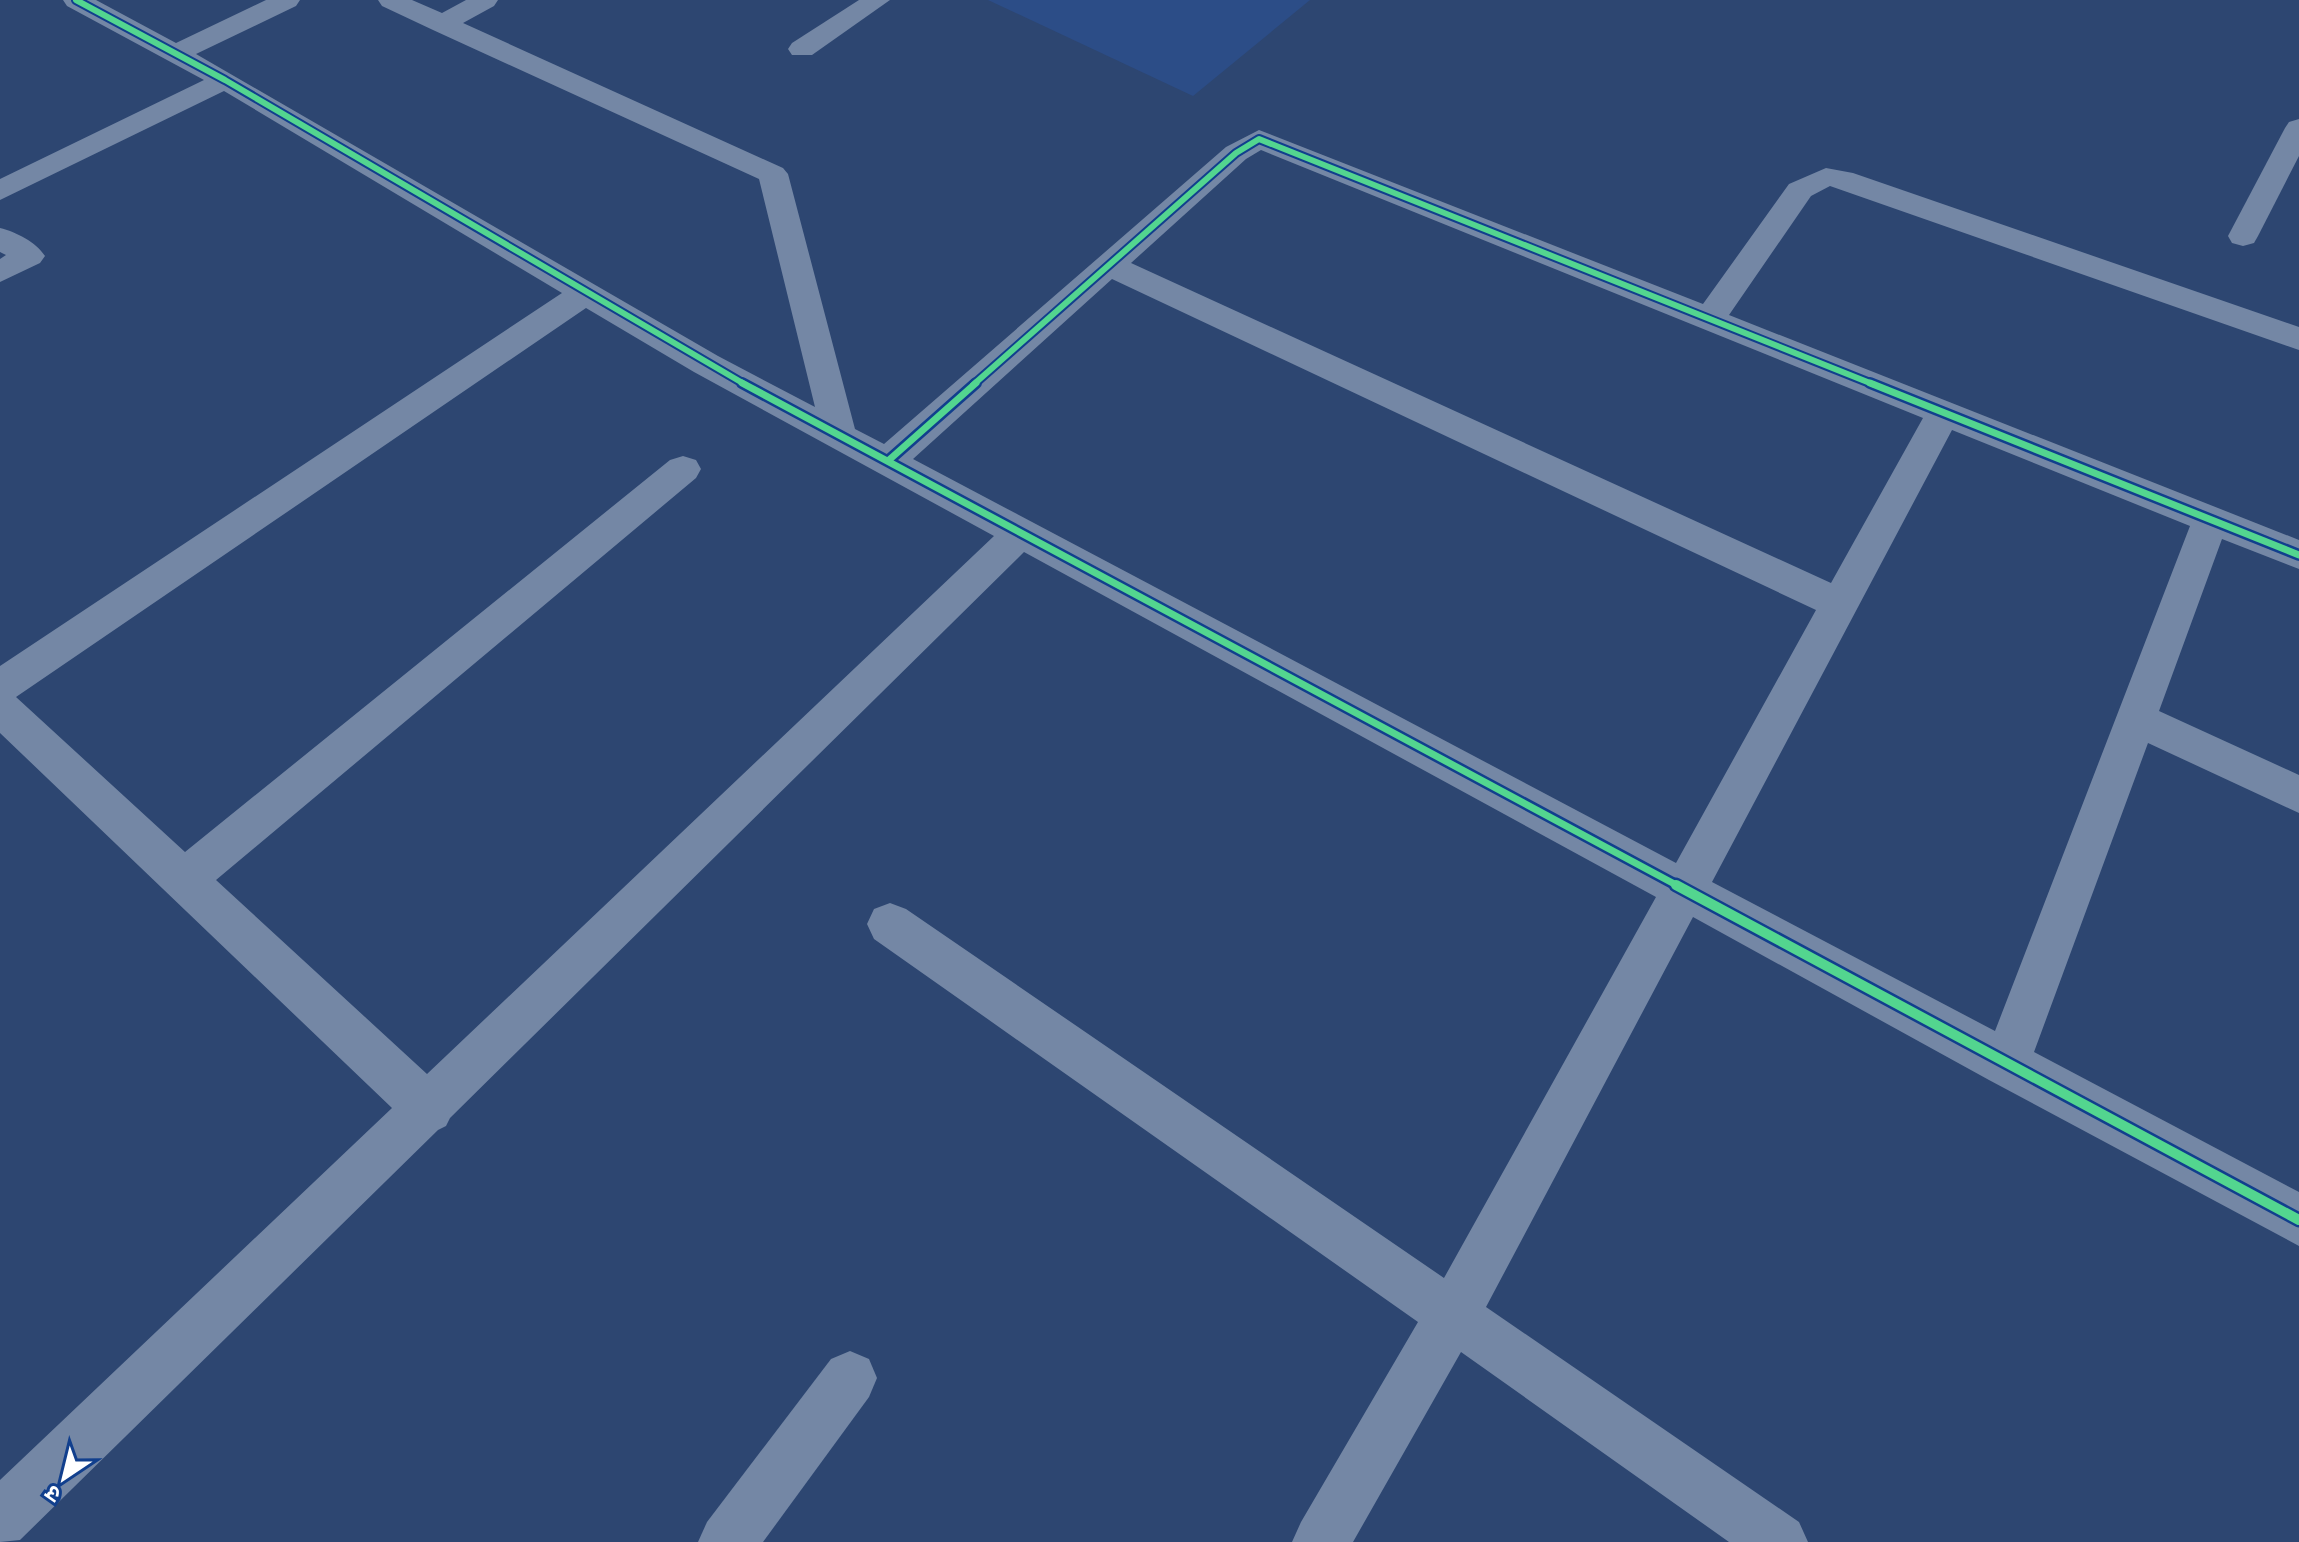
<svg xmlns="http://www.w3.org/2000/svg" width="2299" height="1542" font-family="Montserrat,'Noto Sans Devanagari',sans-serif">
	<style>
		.water { fill: #2c4d87 }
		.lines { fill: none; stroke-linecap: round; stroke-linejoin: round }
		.street { fill: #7487a5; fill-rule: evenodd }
		.cycleway-far2-casing { stroke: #113f8d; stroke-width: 10 }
		.cycleway-far1-casing { stroke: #113f8d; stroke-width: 12 }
		.cycleway-casing { stroke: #113f8d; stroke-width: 15 }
		.cycleway-far2 { stroke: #53d58f; stroke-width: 6 }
		.cycleway-far1 { stroke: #53d58f; stroke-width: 7 }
		.cycleway { stroke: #53d58f; stroke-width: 10 }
	</style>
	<rect width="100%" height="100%" fill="#2d4671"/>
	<polygon class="water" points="988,0 1310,0 1193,96"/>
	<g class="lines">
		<g class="street">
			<path d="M63,0H96L176,43L266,0H300L296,6L196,54L718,356L815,407L759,179L433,30L382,6L378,0H412L442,13L466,0H498L494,6L463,23L783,168L788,174L855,429L884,444L1226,147L1259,130L1703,304L1789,184L1826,168L1853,173L2299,327V350L1830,186L1811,196L1729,315L2299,540V569L2222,539L2159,711L2299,775V813L2148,743L2034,1052L2299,1192V1246L1989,1080L1693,917L1486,1307L1799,1522L1808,1542H1729L1461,1352L1353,1542H1292L1301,1522L1418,1322L874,939L867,924L874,909L890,903L906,909L1444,1278L1656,897L1024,552L450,1118L446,1126L438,1130L20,1540L0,1542V1480L392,1108L0,733V666L562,293L224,91L0,200V179L204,80L67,6ZM1261,150L1923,418L1831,583L1131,263L1246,159ZM1112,279L1816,610L1676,863L913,459ZM586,308L694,372L994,536L427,1074L216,880L696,478L701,469L696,460L683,456L670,460L185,852L16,697ZM1952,430L2190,526L1995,1031L1712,882Z"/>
			<polygon points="859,0 890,0 812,55 792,55 788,49 792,43"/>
			<polygon points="2299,119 2299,156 2258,236 2254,243 2243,246 2232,243 2228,236 2285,128 2289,122"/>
			<path d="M0,228C16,232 36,242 45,256L40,263L0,282V259L6,255L0,252Z"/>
			<polygon points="850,1351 869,1359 877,1378 869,1397 763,1542 698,1542 707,1522 831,1359"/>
		</g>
		<g class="cycleway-far2-casing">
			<g id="cycleway-far2">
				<polyline points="76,0 225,80 746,385"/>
				<polyline points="973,385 1236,153 1259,139 1875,385"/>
			</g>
		</g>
		<g class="cycleway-far1-casing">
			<g id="cycleway-far1">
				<polyline points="742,383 1680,887"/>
				<polyline points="1870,383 2299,555"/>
				<polyline points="889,460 976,383"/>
			</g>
		</g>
		<g class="cycleway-casing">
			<polyline id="cycleway" points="1676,885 2299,1220"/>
		</g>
		<use href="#cycleway-far2" class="cycleway-far2"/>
		<use href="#cycleway-far1" class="cycleway-far1"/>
		<use href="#cycleway" class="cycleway"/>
	</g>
	<g transform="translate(64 1478) rotate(215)" stroke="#113f8d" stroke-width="6" paint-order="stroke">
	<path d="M0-6L14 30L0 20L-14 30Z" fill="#ffffff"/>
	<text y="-12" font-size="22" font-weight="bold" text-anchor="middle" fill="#ffffff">उ</text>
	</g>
</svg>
